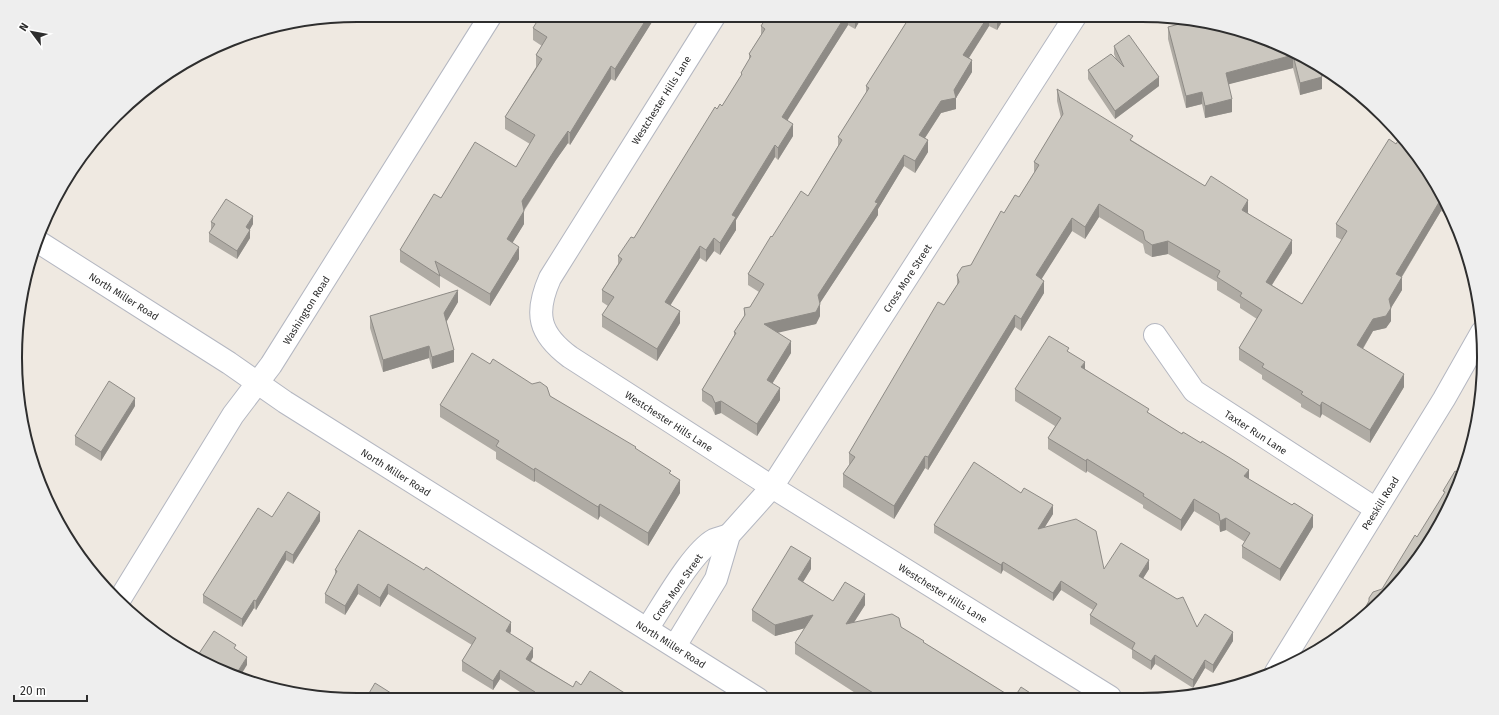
<svg xmlns="http://www.w3.org/2000/svg" width="1499" height="715" font-family="'Fira Sans',sans-serif">
	<style>
		.lines { fill: none; stroke-linecap: round; stroke-linejoin: round }
		.minor-casing { stroke: #b4b7c1; stroke-width: 24 }
		.tertiary-casing { stroke: #b4b7c1; stroke-width: 24 }
		.minor { stroke: #fff; stroke-width: 22 }
		.tertiary { stroke: #fff; stroke-width: 22 }
		.wall { fill: #afaba4 }
		.shaded-wall { fill: #8e8b86 }
		.building { fill: #cbc7bf; stroke: #8e8b86 }
		.labels { text-anchor: middle; stroke-width: 3.5; stroke-linejoin: round; paint-order: stroke }
		.street-label { font-size: 10px; fill: #2e2e2e; stroke: #fff }
		.rim { fill: none; stroke: #2e2e2e; stroke-width: 2 }
	</style>
	<rect width="100%" height="100%" fill="#efe9e1"/>
	<g class="lines">
		<g class="minor-casing">
			<g id="minor">
				<path d="M715,15L550,278C534,314 539,334 570,357L772,487L1110,697"/>
				<polyline points="1155,335 1194,391 1376,509"/>
				<polyline points="118,602 233,415 271,365 491,15"/>
				<path d="M647,629C662,607 692,552 714,540C719,538 724,537 729,535"/>
				<polyline points="675,646 716,579 729,535 772,487 1076,15"/>
				<polyline points="1276,672 1444,399 1482,332"/>
			</g>
		</g>
		<g class="tertiary-casing">
			<polyline id="tertiary" points="37,241 229,363 285,402 758,699"/>
		</g>
		<use href="#minor" class="minor"/>
		<use href="#tertiary" class="tertiary"/>
	</g>
	<g class="wall">
		<polygon points="768,15 863,15 855,29 848,25 787,120 793,136 778,160 775,157 736,220 736,230 720,255 714,251 706,262 700,258 670,305 680,323 657,361 602,327 602,315 608,306 602,302 602,290 618,264 618,256 634,238 717,109 722,106 741,76 741,73 749,60 749,54 761,35 761,26"/>
		<polygon points="911,15 1006,15 997,30 989,26 969,58 972,72 956,98 956,109 941,113 925,138 928,152 915,173 904,166 878,209 878,215 820,303 820,316 816,324 777,332 791,353 772,384 780,400 757,436 721,413 715,415 712,408 702,401 702,390 734,336 734,332 744,317 744,308 750,307 759,292 748,285 748,274 772,237 808,196 838,146 838,137 866,93 866,86"/>
		<polygon points="652,18 652,22 615,81 611,79 570,145 568,143 556,160 524,211 524,224 512,243 519,259 490,306 440,276 440,288 400,262 400,250 441,198 516,167 530,144 505,129 505,117 536,67 536,55 542,46 533,40 533,28 563,19"/>
		<polygon points="1193,21 1273,41 1321,73 1322,89 1300,95 1293,68 1228,84 1232,112 1205,118 1202,104 1186,108 1168,39 1168,27"/>
		<polygon points="1114,46 1159,86 1115,119 1088,79 1088,70 1116,59 1114,54"/>
		<polygon points="1057,89 1133,141 1205,186 1248,212 1248,213 1292,253 1272,285 1302,304 1342,240 1336,237 1336,224 1426,167 1447,206 1443,212 1441,211 1402,277 1402,290 1391,308 1391,321 1386,328 1373,331 1363,349 1404,387 1370,443 1322,414 1320,418 1301,407 1301,404 1262,379 1262,375 1239,360 1239,348 1257,319 1240,308 1240,304 1217,290 1217,282 1168,254 1152,257 1145,253 1143,244 1099,217 1085,239 1072,231 1041,279 1044,293 1021,331 1015,327 928,470 925,468 894,519 843,487 843,474 849,465 849,453 957,285 957,275 971,265 1004,213 1019,197 1034,173 1034,162 1061,118 1057,101"/>
		<polygon points="211,222 253,224 250,229 250,238 237,259 209,242 209,233 211,230"/>
		<polygon points="458,302 446,322 454,362 432,369 429,358 383,372 370,328 370,316"/>
		<polygon points="1069,352 1085,369 1149,413 1249,479 1313,527 1280,581 1242,558 1242,546 1245,542 1226,530 1220,532 1219,526 1194,511 1181,531 1143,508 1143,505 1087,471 1086,473 1048,449 1048,438 1055,426 1015,401 1015,389"/>
		<polygon points="490,364 532,384 550,396 636,449 671,475 680,493 648,546 600,516 598,520 535,481 534,482 496,459 496,452 440,417 440,405"/>
		<polygon points="135,406 101,461 75,445 75,436"/>
		<polygon points="1021,493 1053,514 1044,528 1104,569 1149,569 1143,578 1197,627 1233,641 1213,673 1205,668 1193,688 1155,664 1151,670 1132,658 1132,650 1090,624 1090,615 1093,610 1061,590 1053,601 1003,570 1001,574 934,533 934,525"/>
		<polygon points="272,517 320,521 293,564 286,560 256,610 254,608 242,627 203,603 203,595"/>
		<polygon points="359,530 511,631 510,634 533,657 531,661 573,687 581,685 634,699 531,699 500,679 493,690 462,671 462,661 472,645 388,594 380,607 358,594 345,615 325,603 325,594 335,576 335,570"/>
		<polygon points="811,569 803,582 833,601 865,605 854,622 901,627 924,643 1013,698 863,698 795,654 795,643 805,628 775,636 752,621 752,610"/>
	</g>
	<g class="shaded-wall">
		<polygon points="649,15 655,15 652,18 652,22 615,81 615,69"/>
		<polygon points="846,15 848,15 848,25 782,129 782,117"/>
		<polygon points="856,15 863,15 855,29 855,17"/>
		<polygon points="989,15 989,26 963,67 963,55"/>
		<polygon points="999,15 1006,15 997,30 997,19"/>
		<polygon points="1293,55 1293,68 1226,85 1226,73"/>
		<polygon points="972,60 972,72 956,98 956,109 941,113 919,147 919,135 941,101 954,90"/>
		<polygon points="611,66 611,79 570,145 570,133"/>
		<polygon points="1319,66 1328,71 1319,73"/>
		<polygon points="1159,77 1159,86 1115,119 1115,111"/>
		<polygon points="1322,77 1322,89 1300,95 1300,83"/>
		<polygon points="1202,92 1202,104 1186,108 1186,96"/>
		<polygon points="1232,99 1232,112 1205,118 1205,106"/>
		<polygon points="793,124 793,136 778,160 778,148"/>
		<polygon points="568,131 568,143 556,160 522,213 522,201 556,148"/>
		<polygon points="928,140 928,152 915,173 915,161"/>
		<polygon points="775,145 775,157 736,220 736,230 720,255 720,243 732,215"/>
		<polygon points="904,155 904,166 878,209 878,215 818,306 818,295"/>
		<polygon points="1441,199 1441,211 1396,286 1396,274"/>
		<polygon points="1443,199 1447,206 1443,212"/>
		<polygon points="1248,200 1248,212 1242,222 1242,210"/>
		<polygon points="1099,204 1099,217 1085,239 1085,227"/>
		<polygon points="524,211 524,224 507,252 507,239"/>
		<polygon points="253,216 253,224 246,236 246,227"/>
		<polygon points="1072,218 1072,231 1036,288 1036,275"/>
		<polygon points="250,230 250,238 237,259 237,251"/>
		<polygon points="714,238 714,251 706,262 706,250"/>
		<polygon points="1292,240 1292,253 1266,294 1266,282"/>
		<polygon points="1168,241 1168,254 1152,257 1152,245"/>
		<polygon points="700,246 700,258 665,314 665,302"/>
		<polygon points="519,247 519,259 490,306 490,294"/>
		<polygon points="1402,277 1402,290 1389,311 1389,299"/>
		<polygon points="1044,281 1044,293 1021,331 1021,319"/>
		<polygon points="458,290 458,302 444,326 444,313"/>
		<polygon points="820,304 820,316 816,324 764,336 764,324"/>
		<polygon points="1391,308 1391,321 1386,328 1373,331 1357,358 1357,345 1373,319"/>
		<polygon points="680,311 680,323 657,361 657,349"/>
		<polygon points="1015,315 1015,327 928,470 928,457"/>
		<polygon points="791,341 791,353 767,392 767,380"/>
		<polygon points="429,346 429,358 383,372 383,360"/>
		<polygon points="454,350 454,362 432,369 432,357"/>
		<polygon points="1085,362 1085,374 1081,367"/>
		<polygon points="1404,374 1404,387 1370,443 1370,430"/>
		<polygon points="780,388 780,400 757,436 757,424"/>
		<polygon points="135,398 135,406 101,461 101,452"/>
		<polygon points="721,401 721,413 715,415 715,403"/>
		<polygon points="1322,402 1322,414 1320,418 1320,406"/>
		<polygon points="925,456 925,468 894,519 894,506"/>
		<polygon points="1087,459 1087,471 1086,473 1086,461"/>
		<polygon points="535,468 535,481 534,482 534,470"/>
		<polygon points="1249,470 1249,482 1244,476"/>
		<polygon points="680,480 680,493 648,546 648,533"/>
		<polygon points="1194,499 1194,511 1181,531 1181,520"/>
		<polygon points="600,504 600,516 598,520 598,507"/>
		<polygon points="1053,505 1053,514 1038,538 1038,529"/>
		<polygon points="320,512 320,521 293,564 293,555"/>
		<polygon points="1313,515 1313,527 1280,581 1280,569"/>
		<polygon points="1226,518 1226,530 1220,532 1220,521"/>
		<polygon points="286,551 286,560 256,610 256,601"/>
		<polygon points="811,558 811,569 798,590 798,579"/>
		<polygon points="1149,560 1149,569 1139,585 1139,576"/>
		<polygon points="1003,562 1003,570 1001,574 1001,565"/>
		<polygon points="1061,581 1061,590 1053,601 1053,593"/>
		<polygon points="358,584 358,594 345,615 345,606"/>
		<polygon points="388,584 388,594 380,607 380,598"/>
		<polygon points="865,594 865,605 846,635 846,624"/>
		<polygon points="254,600 254,608 242,627 242,619"/>
		<polygon points="813,615 813,626 775,636 775,625"/>
		<polygon points="511,622 511,631 506,641 506,631"/>
		<polygon points="1233,632 1233,641 1213,673 1213,665"/>
		<polygon points="533,648 533,657 526,668 526,659"/>
		<polygon points="1155,655 1155,664 1151,670 1151,661"/>
		<polygon points="247,657 247,665 239,678 235,676"/>
		<polygon points="1205,660 1205,668 1193,688 1193,680"/>
		<polygon points="500,670 500,679 493,690 493,681"/>
	</g>
	<g class="building">
		<polygon points="541,15 556,15 563,19 565,15 649,15 615,69 611,66 570,133 568,131 556,148 522,201 524,211 507,239 519,247 490,294 435,261 440,276 400,250 434,194 441,198 475,142 516,167 535,135 505,117 542,59 536,55 547,37 533,28"/>
		<polygon points="768,15 846,15 782,117 793,124 778,148 775,145 732,215 736,217 720,243 714,238 706,250 700,246 665,302 680,311 657,349 602,315 614,297 602,290 622,259 618,256 631,237 634,238 715,107 717,109 720,104 722,106 742,74 741,73 751,56 749,54 765,29 761,26"/>
		<polygon points="911,15 989,15 963,55 972,60 954,90 956,98 941,101 919,135 928,140 915,161 904,155 875,202 878,203 818,295 820,304 816,312 764,324 791,341 767,380 780,388 757,424 721,401 715,403 712,396 702,390 736,333 734,332 745,315 744,308 750,307 764,284 748,274 771,236 772,237 801,191 808,196 842,140 838,137 869,88 866,86"/>
		<polygon points="991,15 999,15 997,19"/>
		<polygon points="1194,20 1209,22 1273,41 1320,66 1322,77 1300,83 1293,55 1226,73 1232,99 1205,106 1202,92 1186,96 1168,27"/>
		<polygon points="1129,35 1159,77 1115,111 1088,70 1111,54 1124,67 1114,46"/>
		<polygon points="1057,89 1133,136 1130,140 1205,186 1211,176 1248,200 1242,210 1292,240 1266,282 1302,304 1347,231 1336,224 1389,139 1396,144 1401,136 1426,167 1443,199 1443,200 1441,199 1396,274 1402,277 1389,299 1391,308 1386,316 1373,319 1357,345 1404,374 1370,430 1322,402 1320,406 1301,394 1303,392 1262,367 1264,364 1239,348 1262,310 1240,296 1242,293 1217,277 1220,271 1168,241 1152,245 1145,240 1143,231 1099,204 1085,227 1072,218 1036,275 1044,281 1021,319 1015,315 928,457 925,456 894,506 843,474 855,457 849,453 938,302 944,305 959,282 957,275 962,267 971,265 1001,211 1004,213 1015,195 1019,197 1039,165 1034,162 1063,114"/>
		<polygon points="226,199 253,216 246,227 250,230 237,251 209,233 215,224 211,222"/>
		<polygon points="458,290 444,313 454,350 432,357 429,346 383,360 370,316"/>
		<polygon points="1049,336 1069,348 1067,351 1085,362 1081,367 1149,409 1147,412 1182,434 1183,432 1201,443 1202,441 1230,458 1249,470 1244,476 1292,505 1294,503 1313,515 1280,569 1242,546 1250,533 1226,518 1220,521 1219,514 1194,499 1181,520 1143,496 1144,494 1087,459 1086,461 1048,438 1061,418 1015,389"/>
		<polygon points="472,353 490,364 493,359 532,384 540,382 547,387 550,396 636,447 635,448 671,471 669,473 680,480 648,533 600,504 598,507 535,468 534,470 496,446 499,441 440,405"/>
		<polygon points="109,381 135,398 101,452 75,436"/>
		<polygon points="1468,454 1458,489 1413,566 1355,625 1369,601 1369,598 1373,592 1382,589 1415,535 1417,537 1445,492 1443,491 1455,471 1457,472"/>
		<polygon points="974,462 1021,493 1024,488 1053,505 1038,529 1076,519 1096,531 1104,569 1121,543 1149,560 1139,576 1177,599 1183,597 1197,627 1205,614 1233,632 1213,665 1205,660 1193,680 1155,655 1151,661 1132,649 1135,643 1090,615 1097,604 1061,581 1053,593 1003,562 1001,565 934,525"/>
		<polygon points="288,492 320,512 293,555 286,551 256,601 254,600 242,619 203,595 258,508 272,517"/>
		<polygon points="359,530 424,570 426,567 511,622 506,631 533,648 526,659 573,687 576,681 581,685 590,671 634,699 534,699 531,698 535,692 500,670 493,681 462,661 476,638 388,584 380,598 358,584 345,606 325,594 337,571 335,570"/>
		<polygon points="791,546 811,558 798,579 833,601 845,582 865,594 846,624 892,614 899,618 901,627 924,641 923,642 1013,698 881,698 795,643 813,615 775,625 752,610"/>
		<polygon points="214,631 236,645 234,648 247,657 235,676 226,674 172,645 175,641 198,655"/>
		<polygon points="375,683 402,700 365,700"/>
		<polygon points="1021,687 1038,698 1014,698"/>
	</g>
	<g class="labels">
		<g class="street-label">
			<text transform="translate(661 100) rotate(-58)" y="4">Westchester Hills Lane</text>
			<text transform="translate(907 278) rotate(-57)" y="4">Cross More Street</text>
			<text transform="translate(124 296) rotate(32)" y="4">North Miller Road</text>
			<text transform="translate(306 310) rotate(-58)" y="4">Washington Road</text>
			<text transform="translate(669 421) rotate(33)" y="4">Westchester Hills Lane</text>
			<text transform="translate(1256 432) rotate(33)" y="4">Taxter Run Lane</text>
			<text transform="translate(396 472) rotate(32)" y="4">North Miller Road</text>
			<text transform="translate(1380 503) rotate(-58)" y="4">Peeskill Road</text>
			<text transform="translate(677 587) rotate(-55)" y="4">Cross More Street</text>
			<text transform="translate(943 593) rotate(32)" y="4">Westchester Hills Lane</text>
			<text transform="translate(671 644) rotate(32)" y="4">North Miller Road</text>
		</g>
	</g>
	<path d="M0 0H1499V715H0ZM357 22H1142A335 335 0 0 1 1477 357V358A335 335 0 0 1 1142 693H357A335 335 0 0 1 22 358V357A335 335 0 0 1 357 22Z" fill="#eee" fill-rule="evenodd"/>
	<path class="rim" d="M357 22H1142A335 335 0 0 1 1477 357V358A335 335 0 0 1 1142 693H357A335 335 0 0 1 22 358V357A335 335 0 0 1 357 22Z"/>
	<g transform="translate(32 32) rotate(302)" stroke="#ffffff" stroke-width="3" paint-order="stroke">
	<path d="M0-3L7 15L0 10L-7 15Z" fill="#2e2e2e"/>
	<text y="-6" font-size="11" font-weight="bold" text-anchor="middle" fill="#2e2e2e">N</text>
	</g>
	<path d="M14 695v6h73v-6" fill="none" stroke="#2e2e2e" stroke-width="2"/>
	<text x="20" y="695" font-size="12" fill="#2e2e2e" stroke="#ffffff" stroke-width="3" paint-order="stroke">20 m</text>
</svg>
